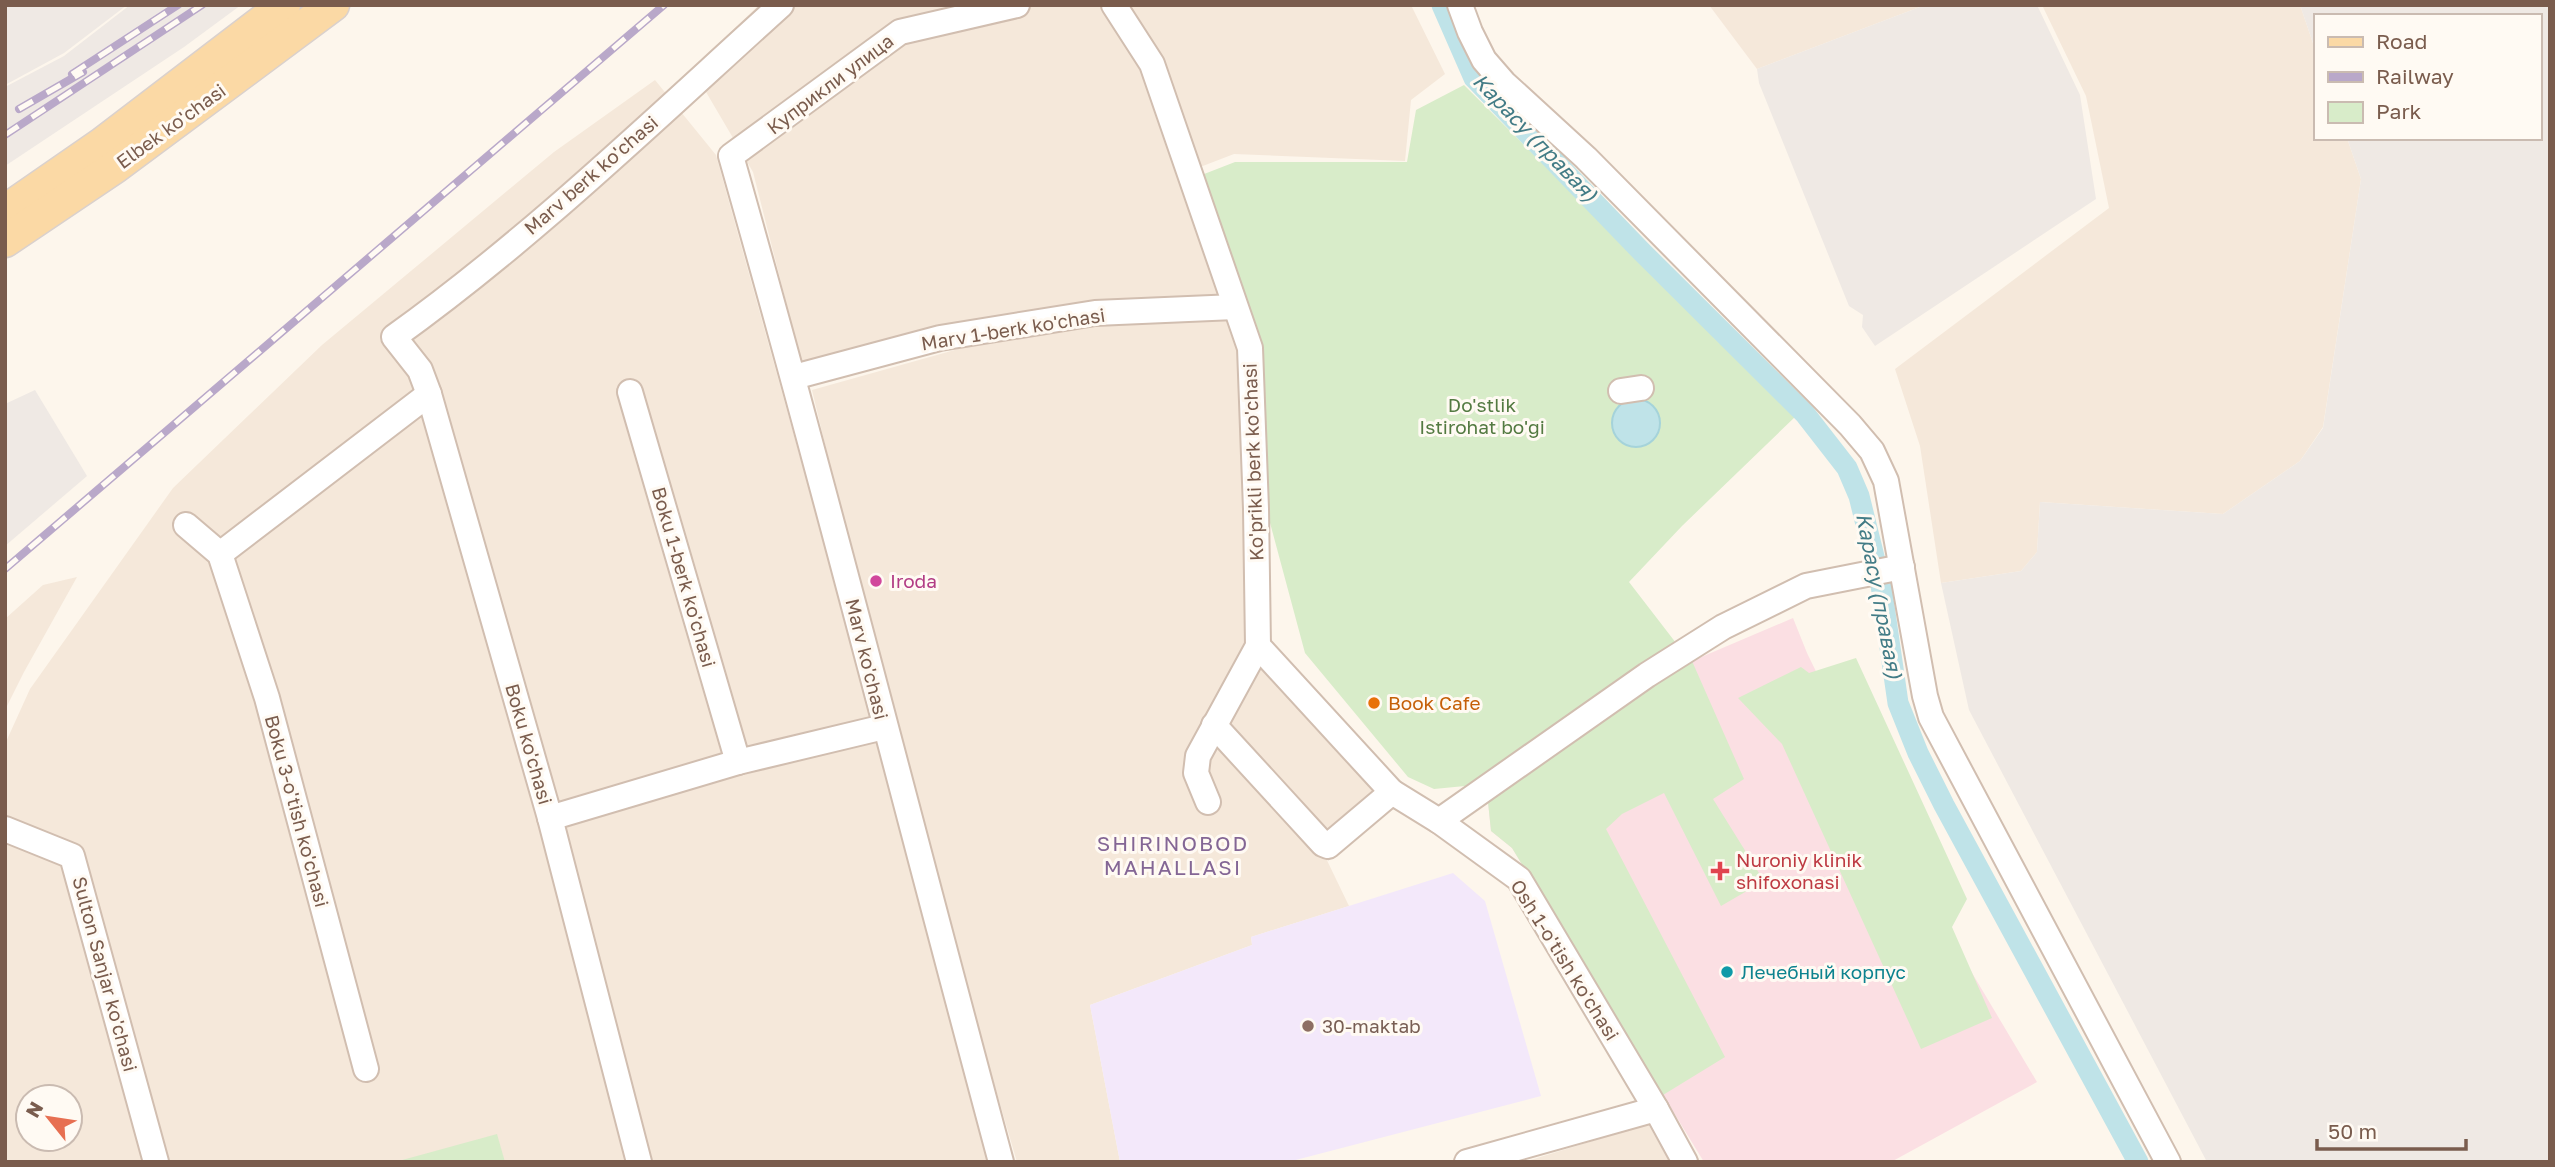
<svg xmlns="http://www.w3.org/2000/svg" width="2555" height="1167" font-family="'Golos Text',sans-serif">
	<style>
		.residential { fill: #f5e8da; fill-rule: evenodd }
		.industrial { fill: #efe9e4 }
		.education { fill: #f3e8fa }
		.medical { fill: #fbdfe3 }
		.green { fill: #d8ecc9 }
		.water { fill: #bfe3e8; stroke: #a5d3da; stroke-width: 2 }
		.lines { fill: none; stroke-linecap: round; stroke-linejoin: round }
		.canal { stroke: #bfe3e8; stroke-width: 21 }
		.minor-casing { stroke: #d1beb0; stroke-width: 28 }
		.major-casing { stroke: #dad1cd; stroke-width: 35 }
		.minor { stroke: #fff; stroke-width: 24 }
		.major { stroke: #fbd9a5; stroke-width: 32 }
		.rail-casing { stroke: #b9a8c9; stroke-width: 8 }
		.rail { stroke: #fffaf3; stroke-width: 5; stroke-dasharray: 16; stroke-linecap: butt }
		.hotel-dot { fill: #d1479c; stroke: #fffaf3; stroke-width: 2.5 }
		.food-dot { fill: #e8710a; stroke: #fffaf3; stroke-width: 2.5 }
		.health-dot { fill: #e0444e; stroke: #fffaf3; stroke-width: 2.5 }
		.culture-dot { fill: #0f9aa8; stroke: #fffaf3; stroke-width: 2.5 }
		.education-dot { fill: #8d6e63; stroke: #fffaf3; stroke-width: 2.5 }
		.labels { text-anchor: middle; stroke-width: 6; stroke-linejoin: round; paint-order: stroke }
		.street-label { font-size: 19px; fill: #7a5c4d; stroke: #fffaf3 }
		.park-label { font-size: 19px; fill: #537a41; stroke: #fffaf3 }
		.hotel-label { font-size: 19px; fill: #b23c85; stroke: #fffaf3; text-anchor: start }
		.food-label { font-size: 19px; fill: #c56008; stroke: #fffaf3; text-anchor: start }
		.health-label { font-size: 19px; fill: #be3a42; stroke: #fffaf3; text-anchor: start }
		.culture-label { font-size: 19px; fill: #0d838f; stroke: #fffaf3; text-anchor: start }
		.education-label { font-size: 19px; fill: #785e54; stroke: #fffaf3; text-anchor: start }
		.water-label { font-size: 21px; font-style: italic; fill: #437c86; stroke: #fffaf3 }
		.neighbourhood-label { font-size: 21px; letter-spacing: 2px; fill: #846695; stroke: #fffaf3 }
	</style>
	<rect width="100%" height="100%" fill="#fdf6ec"/>
	<g class="residential">
		<polygon points="759,5 1411,5 1445,74 1411,100 1405,161 1234,154 1195,169 1225,297 802,365 753,172 706,92 695,66"/>
		<polygon points="1709,5 1925,5 1757,69"/>
		<polygon points="2042,5 2300,5 2315,49 2315,138 2347,138 2361,179 2323,427 2300,461 2223,514 2040,502 2037,552 2021,571 1941,583 1920,446 1895,369 2109,208 2086,96"/>
		<path d="M655,80L716,155L996,1162H5V744L30,689L173,488L322,345L554,152ZM28,1097H70V1139H28Z"/>
		<polygon points="1125,317 1233,320 1246,349 1248,650 1383,797 1322,850 1349,906 1251,937 1252,945 1090,1005 1120,1162 1017,1162 907,787 812,390 1026,330"/>
		<polygon points="77,577 24,672 5,710 5,619 43,585"/>
		<polygon points="1648,1124 1670,1162 1524,1162"/>
	</g>
	<g class="industrial">
		<polygon points="5,5 127,5 64,53 5,85"/>
		<polygon points="130,5 241,5 184,47 5,166 5,87 64,56"/>
		<polygon points="1925,5 2037,5 2080,95 2096,199 1875,346 1862,327 1863,315 1849,306 1759,83 1757,69"/>
		<polygon points="2300,5 2550,5 2550,1162 2207,1162 1969,710 1941,583 2021,571 2037,552 2040,502 2223,514 2300,461 2323,428 2361,179 2347,138 2539,138 2539,16 2315,16 2315,49"/>
		<polygon points="35,390 87,476 5,546 5,404"/>
	</g>
	<polygon class="education" points="1453,873 1485,901 1541,1096 1288,1162 1120,1162 1090,1005 1252,945 1251,937"/>
	<polygon class="medical" points="1793,618 1807,653 1925,894 2037,1082 1891,1162 1704,1162 1512,848 1491,831 1488,802 1692,661"/>
	<g class="green">
		<polygon points="1464,85 1796,416 1682,526 1629,582 1676,643 1465,786 1434,789 1408,777 1305,653 1266,508 1255,343 1199,176 1235,162 1407,162 1416,110"/>
		<polygon points="1856,658 1967,899 1952,927 1992,1018 1921,1049 1782,744 1738,698 1801,667 1809,673"/>
		<polygon points="1692,661 1744,779 1713,799 1764,881 1721,906 1664,793 1622,814 1606,829 1725,1057 1663,1095 1512,848 1491,831 1488,802 1584,729"/>
		<polygon points="497,1134 505,1162 395,1162"/>
	</g>
	<circle class="water" cx="1636" cy="423" r="24"/>
	<g class="lines">
		<polyline class="canal" points="1442,5 1474,78 1642,252 1805,414 1847,468 1859,496 1881,585 1898,703 1918,753 1944,805 2138,1162"/>
		<g class="minor-casing">
			<g id="minor">
				<polyline points="1114,5 1152,64 1250,348 1256,509 1258,646 1198,756 1196,773 1208,802"/>
				<polyline points="1460,5 1470,32 1484,60 1504,83 1586,158 1850,425 1872,451 1886,481 1925,696 1931,717 2168,1162"/>
				<polyline points="794,377 940,338 1095,313 1235,307"/>
				<polyline points="1621,391 1641,388"/>
				<polyline points="630,392 738,762"/>
				<polyline points="186,525 220,554 267,698 366,1069"/>
				<polyline points="220,554 429,394"/>
				<polyline points="1258,646 1392,792 1439,821 1519,879 1656,1109 1685,1162"/>
				<polyline points="1214,725 1323,844 1328,846 1392,792"/>
				<polyline points="550,818 738,762 884,727"/>
				<polyline points="1439,821 1647,675 1723,627 1806,586 1902,567"/>
				<polyline points="5,829 72,856 156,1162"/>
				<path d="M639,1162L550,818L429,394L420,370L394,337C531,239 656,118 781,5"/>
				<path d="M1001,1162C911,827 826,490 731,156L900,32L1017,5"/>
				<polyline points="1467,1162 1656,1109"/>
			</g>
		</g>
		<g class="major-casing">
			<g id="major">
				<polyline points="5,211 102,144 284,5"/>
				<polyline points="5,241 115,167 333,5"/>
			</g>
		</g>
		<use href="#minor" class="minor"/>
		<use href="#major" class="major"/>
		<g class="rail-casing">
			<g id="rail">
				<polyline points="72,74 178,5"/>
				<polyline points="19,109 83,72"/>
				<polyline points="5,135 202,5"/>
				<polyline points="5,569 664,5"/>
			</g>
		</g>
		<use href="#rail" class="rail"/>
	</g>
	<circle class="hotel-dot" cx="876" cy="581" r="7"/>
	<circle class="food-dot" cx="1374" cy="703" r="7"/>
	<path class="health-dot" d="M1716.5 860.5h7v7h7v7h-7v7h-7v-7h-7v-7h7z"/>
	<circle class="culture-dot" cx="1727" cy="972" r="7"/>
	<circle class="education-dot" cx="1308" cy="1026" r="7"/>
	<g class="labels">
		<g class="street-label">
			<text transform="translate(830 84) rotate(-37)" y="7">Куприкли улица</text>
			<text transform="translate(171 126) rotate(-36)" y="7">Elbek ko'chasi</text>
			<text transform="translate(591 175) rotate(-41)" y="7">Marv berk ko'chasi</text>
			<text transform="translate(1013 329) rotate(-9)" y="7">Marv 1-berk ko'chasi</text>
			<text transform="translate(1253 462) rotate(-92)" y="7">Ko'prikli berk ko'chasi</text>
			<text transform="translate(684 577) rotate(74)" y="7">Boku 1-berk ko'chasi</text>
			<text transform="translate(867 659) rotate(76)" y="7">Marv ko'chasi</text>
			<text transform="translate(529 744) rotate(74)" y="7">Boku ko'chasi</text>
			<text transform="translate(297 811) rotate(75)" y="7">Boku 3-o'tish ko'chasi</text>
			<text transform="translate(1565 960) rotate(58)" y="7">Osh 1-o'tish ko'chasi</text>
			<text transform="translate(105 974) rotate(75)" y="7">Sulton Sanjar ko'chasi</text>
		</g>
		<g class="park-label">
			<text x="1482" y="412">Do'stlik<tspan x="1482" dy="22">Istirohat bo'gi</tspan></text>
		</g>
		<g class="hotel-label">
			<text x="890" y="588">Iroda</text>
		</g>
		<g class="food-label">
			<text x="1388" y="710">Book Cafe</text>
		</g>
		<g class="health-label">
			<text x="1736" y="867">Nuroniy klinik<tspan x="1736" dy="22">shifoxonasi</tspan></text>
		</g>
		<g class="culture-label">
			<text x="1741" y="979">Лечебный корпус</text>
		</g>
		<g class="education-label">
			<text x="1322" y="1033">30-maktab</text>
		</g>
		<g class="water-label">
			<text transform="translate(1535 138) rotate(46)" y="7">Карасу (правая)</text>
			<text transform="translate(1879 596) rotate(79)" y="7">Карасу (правая)</text>
		</g>
		<g class="neighbourhood-label">
			<text x="1173" y="851">SHIRINOBOD<tspan x="1173" dy="24">MAHALLASI</tspan></text>
		</g>
	</g>
	<rect width="2555" height="1167" fill="none" stroke="#7a5c4d" stroke-width="14"/>
	<rect x="2314" y="14" width="228" height="126" fill="#fffaf3" stroke="#cabbb1" stroke-width="2"/>
	<rect x="2328" y="37" width="35" height="10" fill="#fbd9a5" stroke="#cabbb1" stroke-width="2"/>
	<text x="2376" y="49" font-size="21" fill="#7a5c4d">Road</text>
	<rect x="2328" y="72" width="35" height="10" fill="#b9a8c9" stroke="#cabbb1" stroke-width="2"/>
	<text x="2376" y="84" font-size="21" fill="#7a5c4d">Railway</text>
	<rect x="2328" y="102" width="35" height="21" fill="#d8ecc9" stroke="#cabbb1" stroke-width="2"/>
	<text x="2376" y="119" font-size="21" fill="#7a5c4d">Park</text>
	<g transform="translate(49 1118) rotate(300)"><circle r="33" fill="#fffaf3" stroke="#cabbb1" stroke-width="2"/>
	<path d="M0-5L12 26L0 18L-12 26Z" fill="#e76f51"/>
	<text y="-10" font-size="19" font-weight="bold" text-anchor="middle" fill="#7a5c4d">N</text>
	</g>
	<path d="M2317 1139v10h149v-10" fill="none" stroke="#7a5c4d" stroke-width="3.5"/>
	<text x="2328" y="1139" font-size="21" fill="#7a5c4d" stroke="#fffaf3" stroke-width="5" paint-order="stroke">50 m</text>
</svg>
